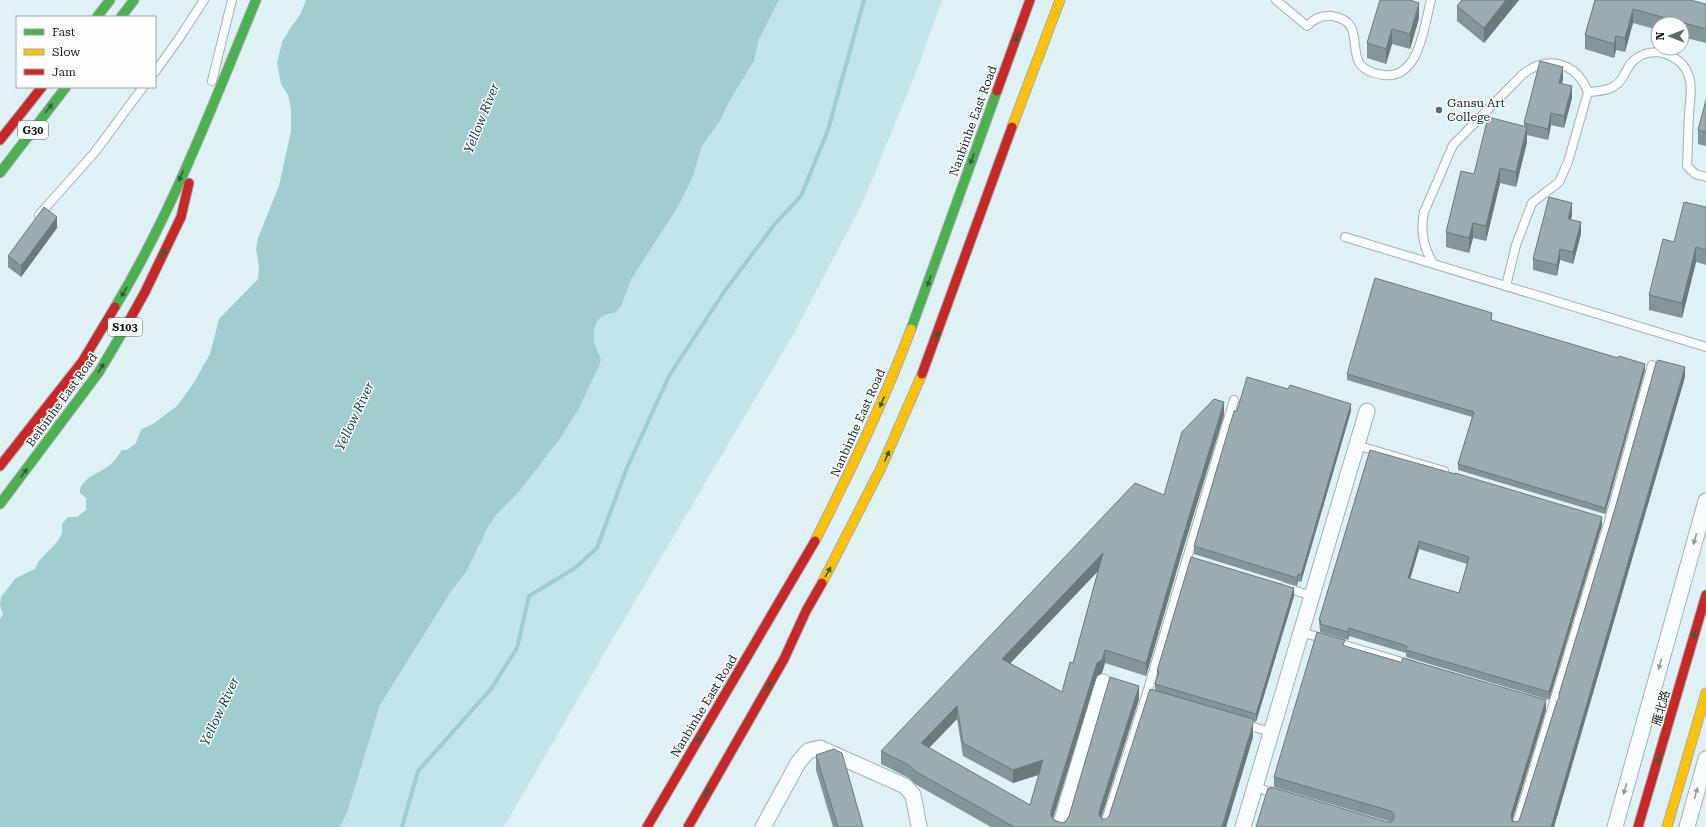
<svg xmlns="http://www.w3.org/2000/svg" width="1706" height="827" font-family="'Roboto Serif','Noto Sans SC',serif">
	<style>
		.green { fill: #c3e4e8 }
		.water { fill: #a0ccd2 }
		.lines { fill: none; stroke-linecap: round; stroke-linejoin: round }
		.stream { stroke: #a0ccd2; stroke-width: 4 }
		.lane-casing { stroke: #a2b0b2; stroke-width: 10 }
		.street-casing { stroke: #a2b0b2; stroke-width: 17 }
		.fast-casing { stroke: #a2b0b2; stroke-width: 11 }
		.slow-casing { stroke: #a2b0b2; stroke-width: 11 }
		.jam-casing { stroke: #a2b0b2; stroke-width: 11 }
		.lane { stroke: #fafdfd; stroke-width: 8 }
		.street { stroke: #fafdfd; stroke-width: 15 }
		.fast { stroke: #4caf50; stroke-width: 9 }
		.slow { stroke: #ffc107; stroke-width: 9 }
		.jam { stroke: #c62828; stroke-width: 9 }
		.wall { fill: #859597; fill-rule: evenodd }
		.shaded-wall { fill: #6c797b }
		.building { fill: #9badb0; stroke: #6c797b; fill-rule: evenodd }
		.oneway { fill: #2e6137 }
		.oneway2 { fill: #939a9b }
		.poi-dot { fill: #5b6a6c; stroke: #fdfdfd; stroke-width: 1.5 }
		.labels { text-anchor: middle; stroke-width: 3; stroke-linejoin: round; paint-order: stroke }
		.shield { fill: #fdfdfd; stroke: #5b6464; stroke-width: 1 }
		.shield-label { font-size: 11px; font-weight: bold; fill: #152223 }
		.poi-label { font-size: 12px; fill: #152223; stroke: #fdfdfd; text-anchor: start }
		.street-label { font-size: 12px; fill: #152223; stroke: #fdfdfd }
		.water-label { font-size: 13px; font-style: italic; fill: #0d4147; stroke: #fdfdfd }
	</style>
	<rect width="100%" height="100%" fill="#def1f4"/>
	<polygon class="green" points="779,0 942,0 918,67 863,202 793,335 612,640 504,827 340,827 348,810 380,705 450,593 466,572 490,523 497,514 518,493 559,440 600,364 601,358 594,342 594,329 598,320 603,316 612,314 621,306 632,278 679,205 693,176 702,146 720,121 730,100 754,61 759,39"/>
	<path class="water" d="M306,0H779L759,39L754,61L730,100L720,121L702,146L693,176L679,205L632,278L621,306L616,312L603,316L598,320L594,329V342L601,359L600,364L579,408L559,440L518,493L497,514L490,523L466,572L450,593L380,705L348,810L340,827H0V619L3,614L0,606L1,597L16,578L35,569L38,562L58,541L62,533V524L68,517H77L86,510V498L80,493V489C86,475 99,474 110,465C115,461 118,455 122,450H127L136,443L140,432L142,429L153,424L177,406L193,384L210,354L219,319L258,279L259,267L256,249L258,238L279,186L291,131V108L288,95L281,84L277,63L282,42L291,27L300,15Z"/>
	<g class="lines">
		<polyline class="stream" points="402,827 418,771 491,689 517,648 529,596 575,568 597,548 626,470 669,376 724,292 774,225 801,196 828,130 864,0"/>
		<g class="lane-casing">
			<g id="lane">
				<path d="M1276,0L1307,26C1314,19 1322,15 1332,16C1364,21 1349,48 1360,64C1366,72 1375,74 1384,75C1420,79 1424,25 1431,0"/>
				<polyline points="155,72 178,40 204,0"/>
				<polyline points="212,81 232,0"/>
				<path d="M1588,92C1603,91 1617,90 1624,75C1628,68 1630,62 1637,58C1645,52 1657,51 1666,54C1676,57 1685,65 1688,74C1693,86 1690,101 1689,114C1688,131 1688,148 1687,166L1695,174L1706,177"/>
				<polyline points="39,215 95,152 143,87"/>
				<polyline points="1345,237 1706,347"/>
				<path d="M1433,263C1423,247 1420,231 1424,212L1453,145L1523,74C1548,55 1576,62 1588,92L1568,162L1559,182L1532,203L1516,245L1506,286"/>
				<polyline points="1356,445 1444,471"/>
				<polyline points="1284,587 1312,596"/>
				<polyline points="1301,632 1412,665"/>
				<polyline points="1243,724 1271,732"/>
				<polyline points="1255,787 1277,794"/>
				<polyline points="1104,827 1146,696 1234,400"/>
				<polyline points="1516,827 1609,521 1652,365"/>
			</g>
		</g>
		<g class="street-casing">
			<g id="street">
				<polyline points="763,827 798,763 808,751 820,748 905,786 913,795 919,827"/>
				<polyline points="1060,827 1103,682"/>
				<polyline points="1243,827 1367,411"/>
				<polyline points="1615,827 1706,501"/>
				<polyline points="1687,827 1706,759"/>
			</g>
		</g>
		<g class="fast-casing">
			<g id="fast">
				<polyline points="97,17 110,0"/>
				<polyline points="121,17 134,0"/>
				<polyline points="0,173 66,87"/>
				<path d="M115,307C173,211 213,104 256,0"/>
				<polyline points="911,329 997,91"/>
				<polyline points="0,504 99,372 125,328"/>
			</g>
		</g>
		<g class="slow-casing">
			<g id="slow">
				<polyline points="1012,127 1060,0"/>
				<path d="M815,541C850,472 884,402 911,329"/>
				<polyline points="822,583 881,468 922,374"/>
				<polyline points="1667,827 1706,693"/>
			</g>
		</g>
		<g class="jam-casing">
			<g id="jam">
				<polyline points="997,91 1030,0"/>
				<polyline points="0,140 42,87"/>
				<polyline points="125,328 145,292 181,217 189,183"/>
				<polyline points="922,374 1012,127"/>
				<polyline points="0,466 82,362 115,307"/>
				<polyline points="647,827 815,541"/>
				<polyline points="688,827 784,659 806,611 822,583"/>
				<polyline points="1638,827 1706,595"/>
			</g>
		</g>
		<use href="#lane" class="lane"/>
		<use href="#street" class="street"/>
		<use href="#fast" class="fast"/>
		<use href="#slow" class="slow"/>
		<use href="#jam" class="jam"/>
	</g>
	<g class="wall">
		<polygon points="1380,0 1419,18 1410,49 1392,44 1386,64 1367,58 1367,43"/>
		<polygon points="1462,0 1519,0 1484,43 1457,21 1457,6"/>
		<polygon points="1595,0 1706,4 1706,43 1682,37 1682,24 1658,24 1658,30 1633,23 1625,52 1616,50 1614,58 1585,49 1585,35"/>
		<polygon points="1563,79 1562,84 1572,98 1564,128 1551,125 1548,140 1527,135 1527,142 1516,187 1500,183 1486,241 1473,238 1469,253 1446,247 1446,232 1524,126 1524,123"/>
		<polygon points="1706,100 1706,146 1698,144 1698,130"/>
		<polygon points="1706,207 1706,265 1696,262 1682,318 1649,310 1649,295"/>
		<polygon points="1572,215 1571,220 1581,234 1573,264 1560,260 1557,276 1533,270 1533,259"/>
		<polygon points="57,228 21,277 8,267 8,256"/>
		<polygon points="1492,319 1492,320 1645,370 1605,514 1458,470 1458,464 1472,417 1347,380 1347,374"/>
		<polygon points="1685,377 1554,827 1387,822 1391,822 1274,787 1274,777 1345,646 1546,710 1512,820 1517,822 1519,821 1559,698 1559,694"/>
		<polygon points="1237,411 1351,411 1301,582 1298,581 1297,586 1194,554 1194,546"/>
		<path d="M1224,415L1181,556L1146,676L1105,663L1102,673L1097,676L1053,819L1054,820L1062,823L1066,821L1139,699L1101,818L1102,819H1106L1109,816L1155,691V684L1157,678V671L1294,596L1256,722L1253,721V737L1226,827H991L915,784L909,778L881,764V751L1164,495ZM1098,571L1073,663L1062,692L1010,663ZM957,719L963,756L1013,783L1039,775L1030,805L929,748Z"/>
		<path d="M1370,450L1602,525L1549,700L1406,657V653L1349,636L1348,640L1320,632L1319,620ZM1419,549L1467,564L1459,593L1410,579Z"/>
		<polygon points="816,755 863,827 833,827 816,770"/>
	</g>
	<g class="shaded-wall">
		<polygon points="1506,0 1519,0 1484,43 1484,28"/>
		<polygon points="1419,3 1419,18 1410,49 1410,34"/>
		<polygon points="1633,9 1633,23 1625,52 1625,38"/>
		<polygon points="1392,29 1392,44 1386,64 1386,49"/>
		<polygon points="1616,36 1616,50 1614,58 1614,44"/>
		<polygon points="1563,67 1563,79 1559,94 1559,83"/>
		<polygon points="1572,86 1572,98 1564,128 1564,116"/>
		<polygon points="1551,113 1551,125 1548,140 1548,129"/>
		<polygon points="1527,127 1527,142 1516,187 1516,172"/>
		<polygon points="1500,168 1500,183 1486,241 1486,226"/>
		<polygon points="1572,203 1572,215 1568,230 1568,219"/>
		<polygon points="57,217 57,228 21,277 21,266"/>
		<polygon points="1581,222 1581,234 1573,264 1573,252"/>
		<polygon points="1473,223 1473,238 1469,253 1469,238"/>
		<polygon points="1696,247 1696,262 1682,318 1682,303"/>
		<polygon points="1560,249 1560,260 1557,276 1557,265"/>
		<polygon points="1645,364 1645,370 1605,514 1605,508"/>
		<polygon points="1685,367 1685,377 1554,827 1551,827"/>
		<polygon points="1224,402 1224,415 1181,556 1146,676 1146,663 1181,543"/>
		<polygon points="1351,404 1351,411 1301,582 1301,575"/>
		<polygon points="1602,517 1602,525 1549,700 1549,692"/>
		<polygon points="1419,541 1419,549 1408,586 1408,578"/>
		<polygon points="1103,553 1103,566 1002,672 1002,659"/>
		<polygon points="1298,574 1298,581 1297,586 1297,578"/>
		<polygon points="1294,588 1294,596 1256,722 1256,714"/>
		<polygon points="1349,628 1349,636 1348,640 1348,632"/>
		<polygon points="1105,650 1105,663 1102,673 1097,676 1051,824 1051,811 1097,663"/>
		<polygon points="1139,686 1139,699 1099,825 1099,812"/>
		<polygon points="1546,700 1546,710 1511,825 1511,815"/>
		<polygon points="957,706 957,719 921,756 921,743"/>
		<polygon points="1253,719 1253,737 1226,827 1222,827"/>
		<polygon points="1043,760 1043,773 1013,783 1013,770"/>
	</g>
	<g class="building">
		<polygon points="1380,0 1410,0 1419,3 1410,34 1392,29 1386,49 1367,43"/>
		<polygon points="1462,0 1506,0 1484,28 1457,6"/>
		<polygon points="1595,0 1690,0 1706,4 1706,29 1633,9 1625,38 1616,36 1614,44 1585,35"/>
		<polygon points="1540,61 1563,67 1559,83 1572,86 1564,116 1551,113 1548,129 1524,123"/>
		<polygon points="1706,100 1706,132 1698,130"/>
		<polygon points="1488,117 1527,127 1516,172 1500,168 1486,226 1473,223 1469,238 1446,232 1461,171 1474,174"/>
		<polygon points="1549,197 1572,203 1568,219 1581,222 1573,252 1560,249 1557,265 1533,259"/>
		<polygon points="1684,202 1706,207 1706,250 1696,247 1682,303 1649,295 1663,239 1674,242"/>
		<polygon points="44,207 57,217 21,266 8,256"/>
		<polygon points="1375,278 1492,313 1491,320 1618,358 1619,356 1645,364 1605,508 1458,464 1474,412 1347,374"/>
		<polygon points="1658,360 1685,367 1551,827 1256,827 1268,788 1270,789 1271,787 1387,822 1391,822 1394,819 1394,815 1391,811 1274,777 1317,632 1345,640 1343,645 1345,646 1400,662 1401,663 1403,658 1546,700 1511,815 1512,821 1517,822 1519,821 1557,701 1559,698 1559,694 1614,512 1656,363"/>
		<polygon points="1247,377 1288,389 1290,385 1351,404 1301,575 1298,574 1297,578 1194,546 1234,411 1237,411"/>
		<path d="M1214,399L1224,402L1181,543L1146,663L1105,650L1102,660L1097,663L1051,811V816L1054,820L1062,823L1066,821L1069,816L1110,677L1139,686L1099,812V815L1102,819H1106L1109,816L1150,689L1253,719V724L1222,827H1014L915,771L909,765L881,751L1135,483L1164,495L1182,432ZM1103,553L1073,663L1070,662L1062,692L1002,659ZM957,706L963,743L1013,770L1043,760L1030,805L921,743Z"/>
		<path d="M1370,450L1455,474V473L1602,517L1549,692L1406,650L1407,646L1349,628L1348,632L1320,624L1321,621L1319,620ZM1419,541L1469,557L1459,593L1408,578Z"/>
		<polygon points="1191,557 1294,588 1256,714 1155,684 1159,672 1157,671"/>
		<polygon points="834,749 842,753 863,827 838,827 816,755"/>
	</g>
	<defs><path id="oneway-solid" d="M-6-.8H1V-3.2L6.5 0L1 3.2V.8H-6Z"/></defs>
	<g class="oneway">
		<use href="#oneway-solid" transform="translate(1017 37) rotate(110)"/>
		<use href="#oneway-solid" transform="translate(49 108) rotate(-52)"/>
		<use href="#oneway-solid" transform="translate(972 159) rotate(110)"/>
		<use href="#oneway-solid" transform="translate(181 176) rotate(114)"/>
		<use href="#oneway-solid" transform="translate(163 254) rotate(-64)"/>
		<use href="#oneway-solid" transform="translate(929 281) rotate(109)"/>
		<use href="#oneway-solid" transform="translate(124 292) rotate(121)"/>
		<use href="#oneway-solid" transform="translate(937 336) rotate(-70)"/>
		<use href="#oneway-solid" transform="translate(101 368) rotate(-59)"/>
		<use href="#oneway-solid" transform="translate(882 402) rotate(113)"/>
		<use href="#oneway-solid" transform="translate(887 456) rotate(-66)"/>
		<use href="#oneway-solid" transform="translate(24 473) rotate(-53)"/>
		<use href="#oneway-solid" transform="translate(828 572) rotate(-60)"/>
		<use href="#oneway-solid" transform="translate(1695 633) rotate(106)"/>
		<use href="#oneway-solid" transform="translate(768 687) rotate(-59)"/>
		<use href="#oneway-solid" transform="translate(700 737) rotate(121)"/>
		<use href="#oneway-solid" transform="translate(1659 758) rotate(106)"/>
		<use href="#oneway-solid" transform="translate(707 793) rotate(-61)"/>
	</g>
	<g class="oneway2">
		<use href="#oneway-solid" transform="translate(1695 539) rotate(106)"/>
		<use href="#oneway-solid" transform="translate(1660 664) rotate(106)"/>
		<use href="#oneway-solid" transform="translate(1625 789) rotate(106)"/>
		<use href="#oneway-solid" transform="translate(1696 793) rotate(-74)"/>
	</g>
	<circle class="poi-dot" cx="1439" cy="110" r="4"/>
	<g class="labels">
		<g class="shield">
			<rect x="18" y="121" width="30" height="18" rx="3"/>
			<rect x="108" y="318" width="34" height="18" rx="3"/>
		</g>
		<g class="shield-label">
			<text x="33" y="134">G30</text>
			<text x="125" y="331">S103</text>
		</g>
		<g class="poi-label">
			<text x="1447" y="107">Gansu Art<tspan x="1447" dy="14">College</tspan></text>
		</g>
		<g class="street-label">
			<text transform="translate(973 121) rotate(-70)" y="4">Nanbinhe East Road</text>
			<text transform="translate(62 400) rotate(-54)" y="4">Beibinhe East Road</text>
			<text transform="translate(858 423) rotate(-66)" y="4">Nanbinhe East Road</text>
			<text transform="translate(704 706) rotate(-59)" y="4">Nanbinhe East Road</text>
			<text transform="translate(1661 708) rotate(-74)" y="4">雁北路</text>
		</g>
		<g class="water-label">
			<text transform="translate(481 118) rotate(-68)" y="5">Yellow River</text>
			<text transform="translate(354 416) rotate(-65)" y="5">Yellow River</text>
			<text transform="translate(219 711) rotate(-65)" y="5">Yellow River</text>
		</g>
	</g>
	<rect x="16" y="16" width="140" height="72" fill="#fdfdfd" stroke="#a0a5a6"/>
	<rect x="24" y="29" width="20" height="6" fill="#4caf50" stroke="#a0a5a6"/>
	<text x="52" y="36" font-size="12" fill="#152223">Fast</text>
	<rect x="24" y="49" width="20" height="6" fill="#ffc107" stroke="#a0a5a6"/>
	<text x="52" y="56" font-size="12" fill="#152223">Slow</text>
	<rect x="24" y="69" width="20" height="6" fill="#c62828" stroke="#a0a5a6"/>
	<text x="52" y="76" font-size="12" fill="#152223">Jam</text>
	<g transform="translate(1670 36) rotate(270)"><circle r="19" fill="#fdfdfd" stroke="#a0a5a6"/>
	<path d="M0-3L7 15L0 10L-7 15Z" fill="#5b6a6c"/>
	<text y="-6" font-size="11" font-weight="bold" text-anchor="middle" fill="#152223">N</text>
	</g>
</svg>
